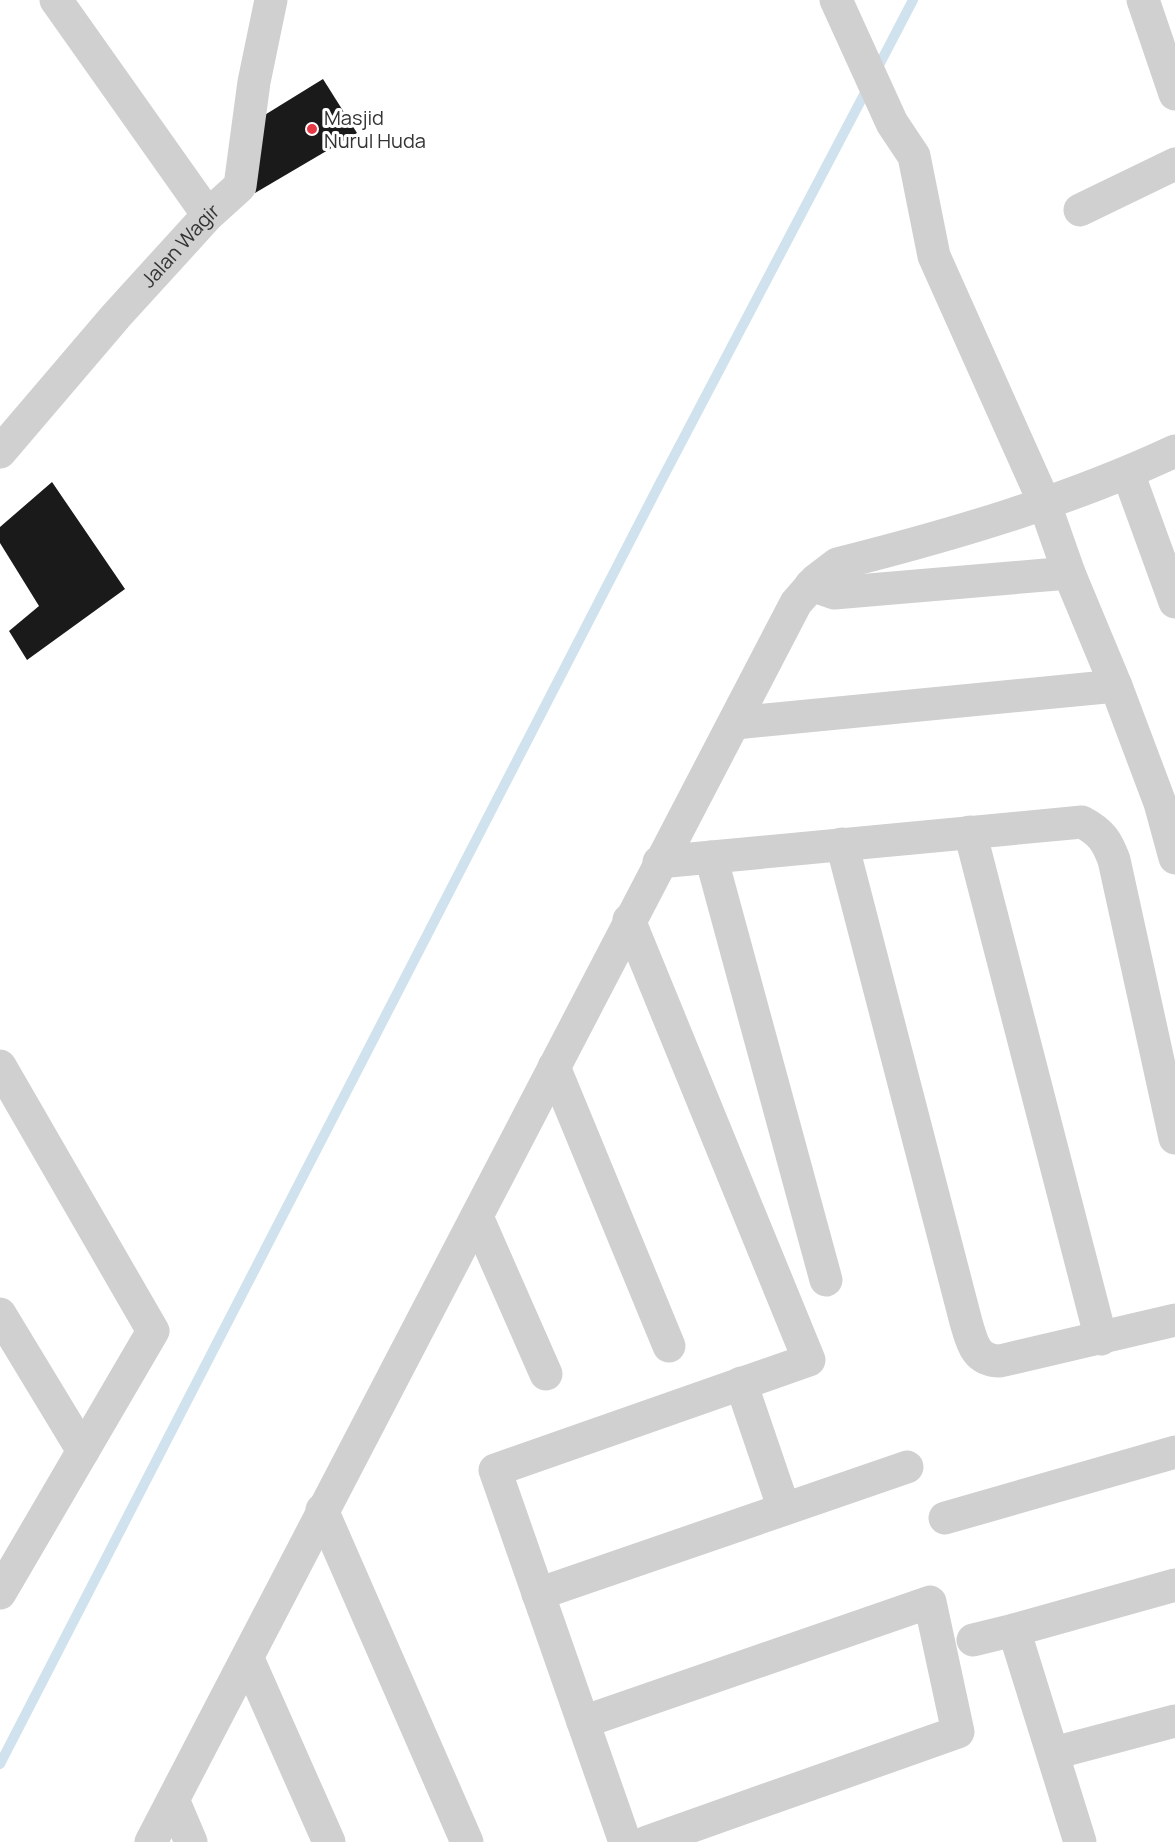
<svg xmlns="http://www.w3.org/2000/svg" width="1175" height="1842" font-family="Manrope,sans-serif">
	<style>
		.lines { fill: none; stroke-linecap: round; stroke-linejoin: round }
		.stream { stroke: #cfe2ee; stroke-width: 10 }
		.building { fill: #1a1a1a }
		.minor { stroke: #d0d0d0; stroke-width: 33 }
		.tertiary { stroke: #d0d0d0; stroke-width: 33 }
		.poi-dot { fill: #e63946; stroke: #fff; stroke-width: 2 }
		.labels { text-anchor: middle; stroke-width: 6; stroke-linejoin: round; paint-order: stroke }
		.poi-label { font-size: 20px; fill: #333; stroke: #fff; text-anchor: start }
		.street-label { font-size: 20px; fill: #333; stroke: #fff }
	</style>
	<rect width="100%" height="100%" fill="#fff"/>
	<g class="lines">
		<g class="stream">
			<polyline points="876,71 913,0"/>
			<polyline points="0,1764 660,483 869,85"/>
		</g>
	</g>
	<g class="building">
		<polygon points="323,79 357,133 255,193 263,116"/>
		<polygon points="52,482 125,589 27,660 9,631 39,606 0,543 0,527"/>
	</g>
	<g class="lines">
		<g class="minor">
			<polyline points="56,0 208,215"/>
			<polyline points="836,0 892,123 914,156 934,256 1044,502 1069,573 1116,686 1160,803 1175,858"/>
			<polyline points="1143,0 1175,94"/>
			<polyline points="1080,210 1175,164"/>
			<polyline points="1128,473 1175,602"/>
			<polyline points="811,585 834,593 1069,573"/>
			<polyline points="735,723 1116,686"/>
			<polyline points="970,832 1101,1339"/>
			<path d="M842,844L966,1322C972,1342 975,1361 1000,1361L1175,1320"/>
			<polyline points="711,857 826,1280"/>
			<path d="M659,862L1082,822C1101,832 1107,841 1114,860L1175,1138"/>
			<polyline points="0,1066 153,1331 0,1593"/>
			<polyline points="554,1067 669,1346"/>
			<polyline points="477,1217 546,1374"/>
			<polyline points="0,1314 83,1451"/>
			<polyline points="741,1383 784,1509"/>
			<polyline points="322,1510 467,1842"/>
			<polyline points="945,1518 1175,1452"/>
			<polyline points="538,1594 907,1467"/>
			<polyline points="973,1640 1014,1630"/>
			<polyline points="248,1659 329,1842"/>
			<polyline points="583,1722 930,1602 958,1732 647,1842"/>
			<polyline points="1054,1753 1175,1721"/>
			<polyline points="174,1802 191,1842"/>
			<path d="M151,1842L796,603L816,580L837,564C952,535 1068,501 1175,451"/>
			<polyline points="625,1842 495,1470 809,1360 629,920"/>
			<polyline points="1080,1842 1014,1630 1175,1585"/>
		</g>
		<path class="tertiary" id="s1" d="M0,452L116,316L208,215L240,186L254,82L271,0"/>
	</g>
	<circle class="poi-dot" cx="312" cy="129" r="6"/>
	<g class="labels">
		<g class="poi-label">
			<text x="324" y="125">Masjid<tspan x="324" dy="23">Nurul Huda</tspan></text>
		</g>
		<g class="street-label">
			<text dy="7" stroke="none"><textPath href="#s1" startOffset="274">Jalan Wagir</textPath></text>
		</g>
	</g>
</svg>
